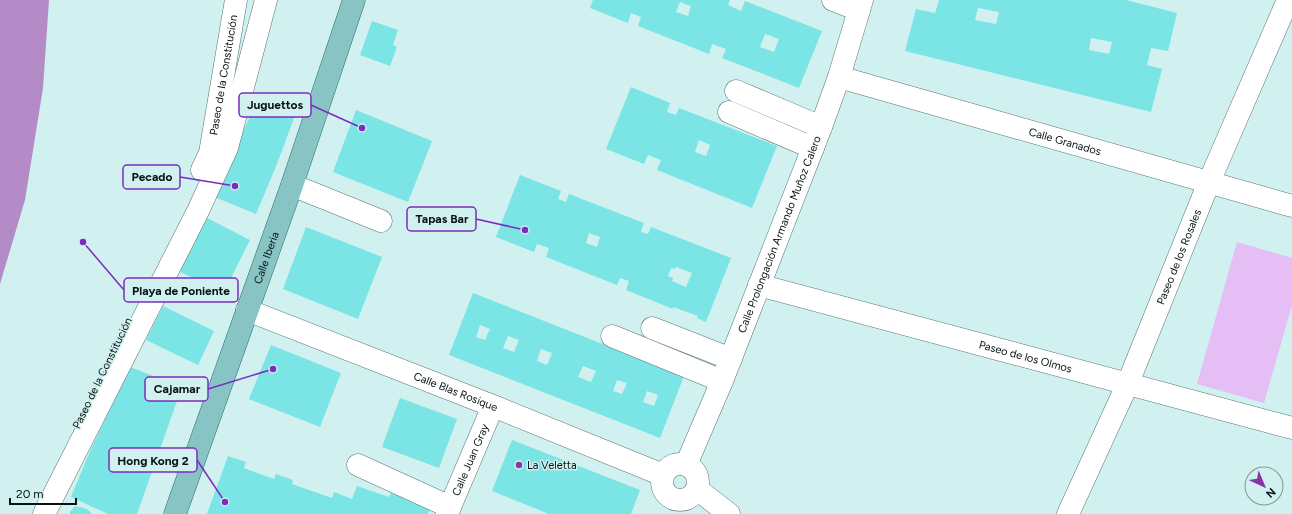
<svg xmlns="http://www.w3.org/2000/svg" width="1292" height="514" font-family="Figtree,sans-serif">
	<style>
		.green { fill: #e4bef4 }
		.water { fill: #b58bc7 }
		.building { fill: #7be4e5; fill-rule: evenodd }
		.lines { fill: none; stroke-linecap: round; stroke-linejoin: round }
		.minor-casing { stroke: #597474; stroke-width: 23 }
		.major-casing { stroke: #286b6c; stroke-width: 23 }
		.minor { stroke: #fff; stroke-width: 22 }
		.major { stroke: #88c4c4; stroke-width: 22 }
		.poi-dot { fill: #8836a5; stroke: #d1f0f0; stroke-width: 1.5 }
		.labels { text-anchor: middle; stroke-width: 3; stroke-linejoin: round; paint-order: stroke }
		.street-label { font-size: 11px; fill: #071111; stroke: #d1f0f0 }
		.poi-label { font-size: 11px; fill: #071111; stroke: #d1f0f0; text-anchor: start }
		.leader { fill: none; stroke: #7b2cbf; stroke-width: 1.5 }
		.callout-dot { fill: #7b2cbf; stroke: #d1f0f0; stroke-width: 1.5 }
		.callout { fill: #d1f0f0; stroke: #7b2cbf; stroke-width: 1.5 }
		.callout-label { font-size: 12px; text-anchor: middle; font-weight: bold; fill: #071111 }
	</style>
	<rect width="100%" height="100%" fill="#d1f0f0"/>
	<polygon class="green" points="1237,242 1292,258 1292,305 1264,403 1197,384"/>
	<polygon class="water" points="0,0 49,0 43,88 25,200 0,284"/>
	<g class="building">
		<path d="M593,0H730L728,5L741,11L745,1L822,31L799,88L722,58L726,49L712,44L709,54L638,26L641,17L631,13L628,23L590,8ZM680,2L691,6L688,16L676,12ZM765,34L779,39L774,52L760,47Z"/>
		<path d="M939,0H1126L1177,13L1168,51L1151,48L1147,65L1162,69L1151,112L905,51L916,9L935,13ZM978,8L999,12L996,24L975,20ZM1091,38L1112,42L1109,54L1089,50Z"/>
		<polygon points="372,21 398,30 393,45 397,47 390,66 360,55"/>
		<path d="M631,87L670,103L667,112L676,115L679,108L777,146L752,208L657,170L661,160L648,155L644,164L606,149ZM699,140L710,145L706,156L695,152Z"/>
		<polygon points="259,98 297,110 277,164 256,214 212,196"/>
		<polygon points="356,110 432,141 408,202 333,172"/>
		<path d="M520,175L561,191L558,199L566,202L569,194L644,223L641,232L648,234L651,227L731,258L706,322L697,318L698,316L673,307V309L626,290L629,281L620,278L617,285L546,257L549,248L537,244L534,252L496,237ZM589,233L600,237L597,247L586,243ZM676,267L692,273L686,287L672,281L673,278L668,276L671,268L675,269Z"/>
		<polygon points="201,215 250,240 223,294 173,268"/>
		<polygon points="306,227 382,257 358,319 283,289"/>
		<path d="M473,293L684,376L660,438L449,355ZM480,325L490,329L485,340L476,337ZM508,336L519,340L514,352L503,348ZM541,349L552,353L547,365L537,361ZM583,366L596,371L591,382L578,377ZM617,380L627,383L622,394L613,391ZM647,391L658,395L654,406L643,402Z"/>
		<polygon points="163,306 214,331 198,365 146,340"/>
		<polygon points="271,345 341,373 320,427 249,399"/>
		<polygon points="130,367 182,387 137,514 108,514 71,497 90,451"/>
		<polygon points="400,398 457,419 439,468 382,447"/>
		<polygon points="512,440 640,490 631,514 549,514 492,491"/>
		<polygon points="228,456 246,462 244,468 274,479 276,474 293,480 292,484 332,498 334,492 352,499 357,486 389,497 391,493 431,507 428,514 207,514"/>
		<polygon points="75,506 87,509 92,514 70,514 70,512"/>
	</g>
	<g class="lines">
		<g class="minor-casing">
			<g id="minor">
				<polyline points="833,0 859,10"/>
				<path id="s1" d="M839,77L1292,206"/>
				<polyline points="736,91 821,127"/>
				<polyline points="729,112 813,148"/>
				<path id="s2" d="M202,170L210,153L236,0"/>
				<polyline points="292,185 381,221"/>
				<path id="s3" d="M759,285L1292,428"/>
				<path id="s4" d="M247,310L493,406L663,475"/>
				<polyline points="652,328 731,359"/>
				<polyline points="612,336 722,381"/>
				<circle cx="680" cy="482" r="18"/>
				<polyline points="358,465 450,507"/>
				<path id="s5" d="M686,465L722,381L821,127L839,77L862,0"/>
				<polyline points="697,489 729,514"/>
				<polyline points="44,514 198,211 227,148 266,0"/>
				<path id="s6" d="M447,514L493,406"/>
				<path id="s7" d="M1068,514L1128,383L1209,182L1288,0"/>
			</g>
		</g>
		<g class="major-casing">
			<g id="major">
				<path id="s8" d="M175,514L292,185L354,0"/>
			</g>
		</g>
		<use href="#minor" class="minor"/>
		<use href="#major" class="major"/>
	</g>
	<circle class="poi-dot" cx="519" cy="465" r="4"/>
	<g class="labels">
		<g class="street-label">
			<text dy="4" stroke="none"><textPath href="#s2" startOffset="98">Paseo de la Constitución</textPath></text>
			<text dy="4" stroke="none"><textPath href="#s1" startOffset="235">Calle Granados</textPath></text>
			<text dy="4" stroke="none"><textPath href="#s5" startOffset="249">Calle Prolongación Armando Muñoz Calero</textPath></text>
			<text dy="4" stroke="none"><textPath href="#s8" startOffset="272">Calle Iberia</textPath></text>
			<text dy="4" stroke="none"><textPath href="#s7" startOffset="280">Paseo de los Rosales</textPath></text>
			<text dy="4" stroke="none"><textPath href="#s3" startOffset="276">Paseo de los Olmos</textPath></text>
			<text transform="translate(102 373) rotate(-64)" y="4">Paseo de la Constitución</text>
			<text dy="4" stroke="none"><textPath href="#s4" startOffset="224">Calle Blas Rosique</textPath></text>
			<text dy="4" stroke="none"><textPath href="#s6" startOffset="59">Calle Juan Gray</textPath></text>
		</g>
		<g class="poi-label">
			<text x="527" y="469">La Veletta</text>
		</g>
	</g>
	<path class="leader" d="M362 128L311 105M235 186L180 177M525 230L476 219M83 242L124 290M273 369L208 389M225 502L197 460"/>
	<g class="callout-dot">
		<circle cx="362" cy="128" r="4"/>
		<circle cx="235" cy="186" r="4"/>
		<circle cx="525" cy="230" r="4"/>
		<circle cx="83" cy="242" r="4"/>
		<circle cx="273" cy="369" r="4"/>
		<circle cx="225" cy="502" r="4"/>
	</g>
	<g class="callout">
		<rect x="239" y="93" width="72" height="24" rx="4"/>
		<rect x="123" y="165" width="57" height="24" rx="4"/>
		<rect x="407" y="207" width="69" height="24" rx="4"/>
		<rect x="124" y="278" width="114" height="24" rx="4"/>
		<rect x="145" y="377" width="63" height="24" rx="4"/>
		<rect x="109" y="448" width="88" height="24" rx="4"/>
	</g>
	<g class="callout-label">
		<text x="275" y="109">Juguettos</text>
		<text x="152" y="181">Pecado</text>
		<text x="442" y="223">Tapas Bar</text>
		<text x="181" y="295">Playa de Poniente</text>
		<text x="177" y="393">Cajamar</text>
		<text x="153" y="465">Hong Kong 2</text>
	</g>
	<g transform="translate(1264 486) rotate(136)"><circle r="19" fill="#d1f0f0" stroke="#809797"/>
	<path d="M0-3L7 15L0 10L-7 15Z" fill="#8836a5"/>
	<text y="-6" font-size="11" font-weight="bold" text-anchor="middle" fill="#071111">N</text>
	</g>
	<path d="M10 498v6h66v-6" fill="none" stroke="#071111" stroke-width="2"/>
	<text x="16" y="498" font-size="12" fill="#071111" stroke="#d1f0f0" stroke-width="3" paint-order="stroke">20 m</text>
</svg>
